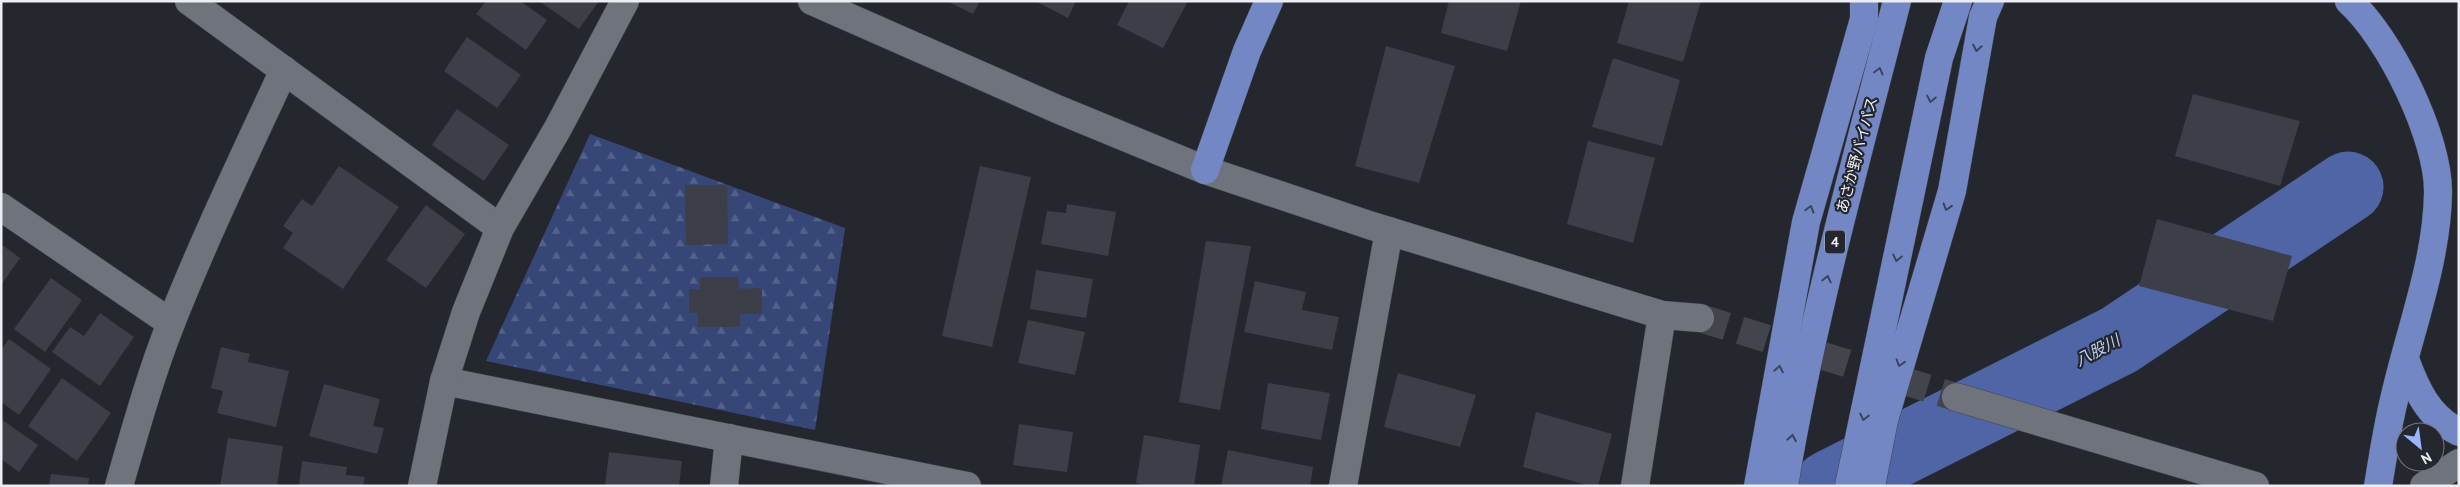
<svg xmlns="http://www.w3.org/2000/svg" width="2460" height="487" font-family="'PT Sans','Noto Sans JP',sans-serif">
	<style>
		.forest { fill: url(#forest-firs) }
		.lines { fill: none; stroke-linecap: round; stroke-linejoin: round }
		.river { stroke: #4f65a6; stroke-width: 71 }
		.building { fill: #3c3f48 }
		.minor-tunnel { stroke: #43454d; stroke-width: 28; stroke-dasharray: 28 14; stroke-linecap: butt }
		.minor-casing { stroke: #43454c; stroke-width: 29 }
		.highway-casing { stroke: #43454c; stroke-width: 29 }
		.minor { stroke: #6f737c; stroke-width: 28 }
		.highway { stroke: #7287c4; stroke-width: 28 }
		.oneway { stroke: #3c445c }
		.labels { text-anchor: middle; stroke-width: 4.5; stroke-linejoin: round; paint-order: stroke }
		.shield { fill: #25272f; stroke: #b0b2b9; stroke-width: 1 }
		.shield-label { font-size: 14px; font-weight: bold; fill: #eceef4 }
		.street-label { font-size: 15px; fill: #eceef4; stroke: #25272f }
		.water-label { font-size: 16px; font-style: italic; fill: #bdccf1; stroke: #25272f }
	</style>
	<defs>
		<pattern id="forest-firs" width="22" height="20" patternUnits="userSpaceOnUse" patternTransform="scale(1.25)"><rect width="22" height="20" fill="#364677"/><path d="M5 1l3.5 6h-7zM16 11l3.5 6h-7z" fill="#53618b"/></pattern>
	</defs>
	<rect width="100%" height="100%" fill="#25272f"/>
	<polygon class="forest" points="590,134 845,228 815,430 486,361"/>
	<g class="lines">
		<polyline class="river" points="1829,486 2119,340 2348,187"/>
	</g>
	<g class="building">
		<polygon points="486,1 520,1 547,20 526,50 476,14"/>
		<polygon points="539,1 599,1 579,29"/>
		<polygon points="947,1 980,1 973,14"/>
		<polygon points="1035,1 1076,1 1068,18"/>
		<polygon points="1129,1 1188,1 1163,48 1117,25"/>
		<polygon points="1449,1 1521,1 1507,51 1441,33"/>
		<polygon points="1629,1 1701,1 1683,62 1617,43"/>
		<polygon points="467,37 521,75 497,108 444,71"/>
		<polygon points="1386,46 1455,66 1419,183 1355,166"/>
		<polygon points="1613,58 1680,80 1662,146 1592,127"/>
		<polygon points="2193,94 2300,121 2280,186 2175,156"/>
		<polygon points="457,109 509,145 484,181 432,145"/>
		<polygon points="1588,141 1655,158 1633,243 1567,224"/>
		<polygon points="339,166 399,207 343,289 283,248 293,233 283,226 302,199 312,206"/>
		<polygon points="980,166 1031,177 992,347 942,336"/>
		<polygon points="685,185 727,185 728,244 686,245"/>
		<polygon points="1067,204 1116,212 1108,256 1041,244 1047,211 1066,213"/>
		<polygon points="426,205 465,234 426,288 386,260"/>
		<polygon points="2157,219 2292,256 2273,321 2139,286"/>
		<polygon points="1206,241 1251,246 1220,410 1179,402"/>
		<polygon points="1,244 20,258 1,285"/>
		<polygon points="1036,270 1093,279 1086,318 1030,309"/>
		<polygon points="700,277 738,277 739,289 762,288 762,314 740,314 740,327 698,327 698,313 689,313 689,289 700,289"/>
		<polygon points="51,278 82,300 45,352 14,329"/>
		<polygon points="1255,281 1306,292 1302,310 1339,317 1332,350 1244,332"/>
		<polygon points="100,313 134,337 100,386 52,352 70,327 84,336"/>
		<polygon points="1028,320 1085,332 1075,375 1018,363"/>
		<polygon points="9,339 51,369 19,415 1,402 1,350"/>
		<polygon points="221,347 250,354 248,362 289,371 276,427 217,413 223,391 211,388"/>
		<polygon points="1398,373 1476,395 1460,447 1384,427"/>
		<polygon points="62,378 111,413 77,461 28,426"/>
		<polygon points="1268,383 1330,393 1321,440 1261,429"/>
		<polygon points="324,384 380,399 373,426 384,428 377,454 309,436"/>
		<polygon points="1536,412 1612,434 1598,486 1590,486 1523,467"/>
		<polygon points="1,419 38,445 19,472 1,459"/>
		<polygon points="1019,424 1073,432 1067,472 1013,465"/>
		<polygon points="1144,435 1200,445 1194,486 1150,486 1136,483"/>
		<polygon points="228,438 283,446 277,486 220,486"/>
		<polygon points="1228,450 1313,467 1310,486 1221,486"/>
		<polygon points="609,452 682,461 679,486 605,486"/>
		<polygon points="302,461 347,467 346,475 365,477 363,486 299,486"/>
		<polygon points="51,474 89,478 88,486 49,486"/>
	</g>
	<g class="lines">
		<polyline class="minor-tunnel" points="1700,318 1956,397"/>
		<g class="minor-casing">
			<g id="minor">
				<polyline points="189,1 500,228"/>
				<polyline points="812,1 1057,109 1205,170 1369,225 1662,315 1700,318"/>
				<polyline points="1,207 171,323"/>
				<polyline points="444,381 967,486"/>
				<polyline points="1956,397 2255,486"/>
				<path d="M119,486C135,431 150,376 171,323C205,237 245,154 284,70"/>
				<polyline points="422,486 444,381 466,312 500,228 558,128 625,1"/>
				<polyline points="724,486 729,438"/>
				<polyline points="1343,486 1389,231"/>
				<polyline points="1635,486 1662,315"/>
				<polyline points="2424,486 2459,463"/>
			</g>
		</g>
		<g class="highway-casing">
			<g id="highway">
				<path d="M2349,1C2390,38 2439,138 2438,193C2437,263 2409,332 2394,400C2387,428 2383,457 2378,486"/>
				<polyline points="1205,170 1247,51 1269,1"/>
				<path d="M2405,359C2416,389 2428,417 2459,432"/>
				<polyline points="1758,486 1806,222 1864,19 1864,1"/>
				<path d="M1784,486C1811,322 1856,161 1897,1"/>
				<polyline points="1849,486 1939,58 1958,1"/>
				<polyline points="1871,486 1884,420 1952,191 1983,17 1990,1"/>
			</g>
		</g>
		<use href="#minor" class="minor"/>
		<use href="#highway" class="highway"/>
	</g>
	<defs><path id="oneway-chevron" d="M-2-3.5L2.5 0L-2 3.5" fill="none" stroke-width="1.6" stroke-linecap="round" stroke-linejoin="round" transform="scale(1.25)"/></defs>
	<g class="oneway">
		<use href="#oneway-chevron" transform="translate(1977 48) rotate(100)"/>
		<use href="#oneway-chevron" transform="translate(1879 71) rotate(-75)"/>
		<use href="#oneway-chevron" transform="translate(1931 99) rotate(102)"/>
		<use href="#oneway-chevron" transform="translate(1947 207) rotate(107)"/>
		<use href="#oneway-chevron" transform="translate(1810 209) rotate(-74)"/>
		<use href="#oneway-chevron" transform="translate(1897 258) rotate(102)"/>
		<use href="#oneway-chevron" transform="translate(1827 279) rotate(-77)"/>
		<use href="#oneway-chevron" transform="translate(1900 363) rotate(107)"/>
		<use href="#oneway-chevron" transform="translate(1779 369) rotate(-80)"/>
		<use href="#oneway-chevron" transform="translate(1864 417) rotate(102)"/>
		<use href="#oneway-chevron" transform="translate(1792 438) rotate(-80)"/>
	</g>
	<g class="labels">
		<rect class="shield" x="1825" y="230.5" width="20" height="23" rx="4"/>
		<g class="shield-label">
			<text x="1835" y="247">4</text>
		</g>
		<g class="street-label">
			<text transform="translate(1857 155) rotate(-75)" y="5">あさか野バイパス</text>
		</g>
		<g class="water-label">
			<text transform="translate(2097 350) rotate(-28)" y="6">八股川</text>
		</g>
	</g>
	<rect width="2460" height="487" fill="none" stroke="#eceef4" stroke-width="5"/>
	<g transform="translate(2420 447) rotate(151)"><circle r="24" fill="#25272f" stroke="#75777e"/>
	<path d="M0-4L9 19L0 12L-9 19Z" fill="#9bb5fd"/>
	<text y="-8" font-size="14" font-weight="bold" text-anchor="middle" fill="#eceef4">N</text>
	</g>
</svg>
